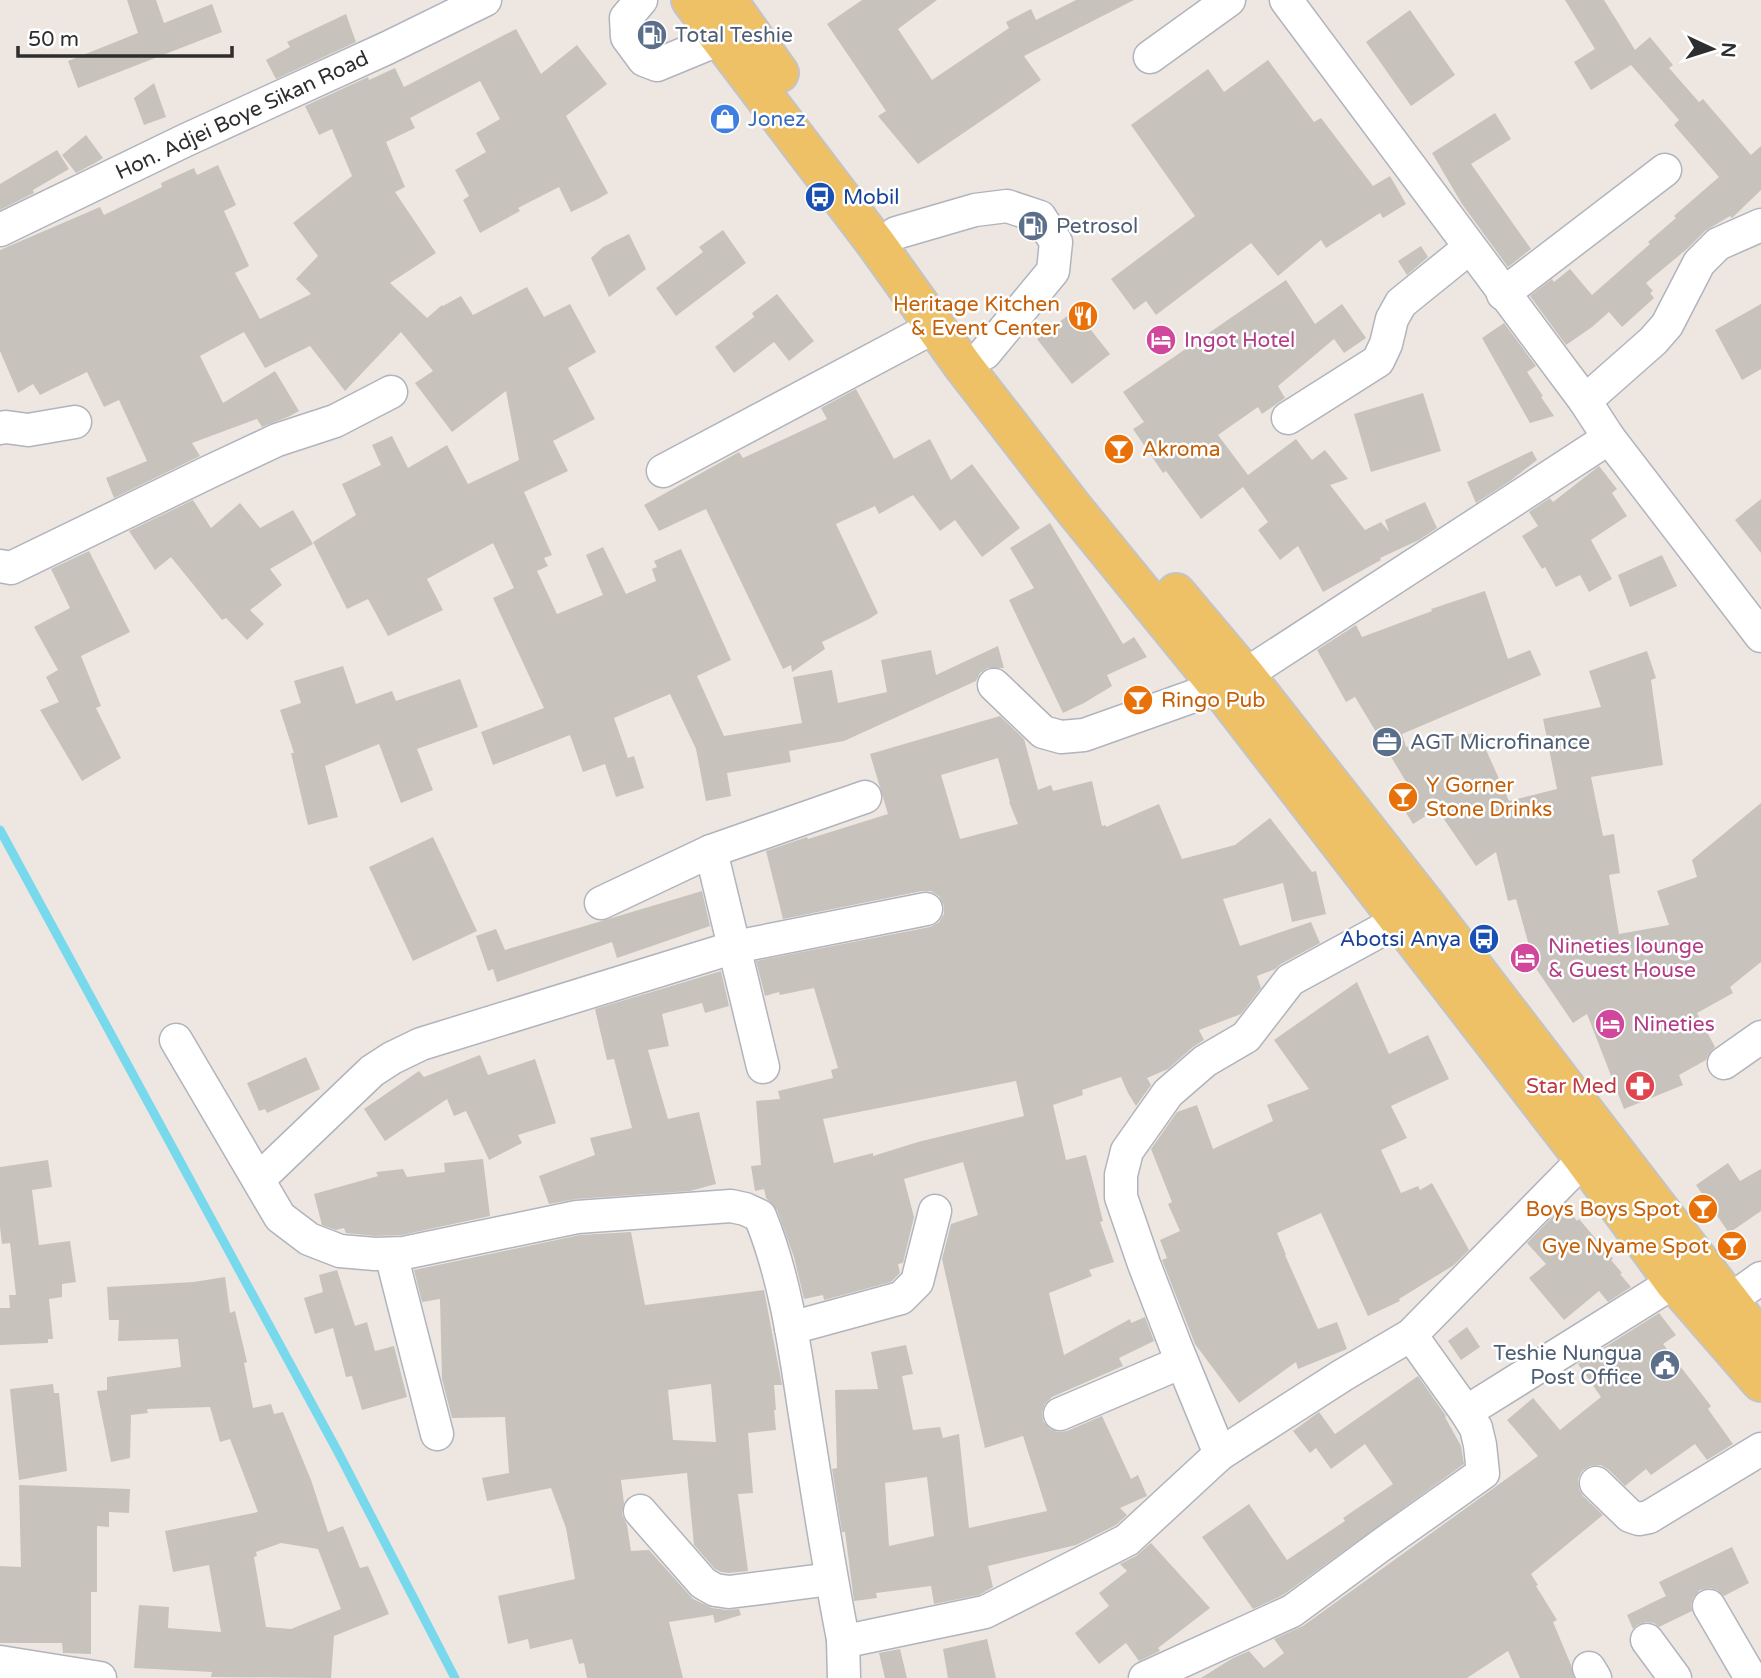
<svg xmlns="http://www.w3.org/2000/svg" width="1761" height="1678" font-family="'Varela Round',sans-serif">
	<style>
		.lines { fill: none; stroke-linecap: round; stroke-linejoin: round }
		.stream { stroke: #78d9ed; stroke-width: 9 }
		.building { fill: #c7c2bc; fill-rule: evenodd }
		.minor-casing { stroke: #b1b4bd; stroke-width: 35 }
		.major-casing { stroke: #c4c4c4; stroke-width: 42 }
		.minor { stroke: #fff; stroke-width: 32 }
		.major { stroke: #eec166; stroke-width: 38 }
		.labels { text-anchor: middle; stroke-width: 5; stroke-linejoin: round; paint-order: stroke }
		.service-label { font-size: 21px; fill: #4e5e75; stroke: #fff; text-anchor: start }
		.street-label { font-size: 21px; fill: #2e2e2e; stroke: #fff }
		.shop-label { font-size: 21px; fill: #366cbe; stroke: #fff; text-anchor: start }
		.transit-label { font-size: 21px; fill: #164399; stroke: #fff; text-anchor: start }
		.food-label { font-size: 21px; fill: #c56008; stroke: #fff; text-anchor: end }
		.hotel-label { font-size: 21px; fill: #b23c85; stroke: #fff; text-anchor: start }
		.health-label { font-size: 21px; fill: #be3a42; stroke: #fff; text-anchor: end }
	</style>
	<rect width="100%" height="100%" fill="#eee7e1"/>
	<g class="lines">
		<polyline class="stream" points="0,830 338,1452 455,1678"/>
	</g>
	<g class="building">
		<polygon points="127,0 156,0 164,23 212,4 222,32 78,88 68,61 138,33"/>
		<polygon points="862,0 937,0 898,29 932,80 1009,28 1006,22 1031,9 1036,20 1076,0 1134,0 1024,56 1041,80 918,164 878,116 886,111 827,24"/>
		<polygon points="1565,0 1604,0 1635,50 1650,37 1673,65 1669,68 1699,102 1703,99 1751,155 1761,146 1761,190 1732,218 1730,216 1705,231 1688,248 1646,283 1653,291 1650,293 1654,298 1622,327 1609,312 1592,327 1566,345 1530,296 1552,279 1554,282 1570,269 1592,295 1650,244 1648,242 1676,218 1674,216 1719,177 1674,125 1679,120 1631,65 1591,90 1574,62 1595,49"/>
		<polygon points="1410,10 1455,75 1411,106 1366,42"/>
		<polygon points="346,14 356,42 276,79 266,60 290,47 287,42"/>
		<polygon points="516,29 541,74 577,45 607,84 566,116 608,193 598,199 571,212 559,187 518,208 520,211 480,233 463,200 469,196 455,170 486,152 476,133 500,119 480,81 410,118 415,128 386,142 405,187 395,192 436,253 390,283 427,318 442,305 443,306 461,296 473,315 527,287 544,317 570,304 596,352 568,368 595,419 553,441 568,471 524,492 552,555 544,558 548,566 537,571 557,614 603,595 586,555 603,547 626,594 656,581 652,569 657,567 654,561 681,549 731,660 697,676 724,736 802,723 793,677 832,670 838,703 887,692 881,660 931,650 936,675 998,646 1004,668 988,668 980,673 976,681 844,741 789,751 791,762 727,773 731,796 706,801 696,749 670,694 614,718 628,758 634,756 644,788 616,797 605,764 583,772 570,735 493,765 481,732 544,708 493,598 514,588 493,543 427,579 443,610 388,636 368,599 347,609 313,542 356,515 342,484 381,465 372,445 392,436 408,468 447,445 468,484 519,460 506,391 452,432 415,383 433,371 401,332 345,391 310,346 265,368 244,332 200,356 223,403 275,371 299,411 290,416 262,427 257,419 192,443 200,456 114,498 106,478 147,461 119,400 104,407 87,372 40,395 33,384 18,393 0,351 0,250 100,207 104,215 162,187 161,183 194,168 197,175 218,165 236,205 224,211 249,266 235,273 260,319 311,294 296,279 318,256 293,223 352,176 332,129 319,135 305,106 368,77 369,80 395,68 404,87"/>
		<polygon points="1268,60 1314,122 1321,118 1373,186 1390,176 1406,204 1383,218 1380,213 1326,248 1321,240 1278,276 1251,243 1156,315 1146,301 1134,310 1111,279 1195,216 1131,125 1208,69 1224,92"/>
		<polygon points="154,83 166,117 144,125 134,98"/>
		<polygon points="1495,113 1511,139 1471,164 1531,249 1508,267 1462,204 1432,153"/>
		<polygon points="86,135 103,158 95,163 76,173 62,155"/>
		<polygon points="57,150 69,169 33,190 34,193 0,210 0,184"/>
		<polygon points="723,230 746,263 676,316 656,288 703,252 699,247"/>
		<polygon points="629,234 646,269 609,297 591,258 603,247"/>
		<polygon points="1421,246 1428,257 1407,275 1398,261"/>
		<polygon points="1286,280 1315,324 1342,304 1366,338 1344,353 1334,339 1278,386 1285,398 1262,414 1258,407 1218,435 1248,475 1296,439 1312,460 1325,450 1348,479 1330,485 1365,530 1381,522 1389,532 1385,520 1425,502 1437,528 1419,540 1380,558 1381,560 1323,592 1298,546 1280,560 1258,530 1268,522 1243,487 1201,519 1166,471 1163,473 1133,429 1144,422 1123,392"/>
		<polygon points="777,294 814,341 789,361 774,342 734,373 715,347 754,317 752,313"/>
		<polygon points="1761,304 1761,369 1742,380 1715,330"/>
		<polygon points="1075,310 1110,354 1072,384 1037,339"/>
		<polygon points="1504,323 1536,366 1527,372 1543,396 1541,397 1554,416 1530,423 1482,338"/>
		<polygon points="856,389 894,459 930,439 951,480 972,464 1020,528 982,557 955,520 940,531 913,495 879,514 875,506 836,524 878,613 869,619 822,642 825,649 792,672 791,665 783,669 706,509 659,531 644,505 739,452 743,458 827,419 821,408"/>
		<polygon points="1423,393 1441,451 1371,472 1354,414"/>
		<polygon points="1532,451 1537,460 1510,481 1476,503 1467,482"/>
		<polygon points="1599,466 1617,489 1612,493 1627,516 1591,540 1612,579 1589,592 1580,575 1556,587 1545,567 1542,569 1522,536 1538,526 1529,512 1550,498 1553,502"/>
		<polygon points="1761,499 1761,553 1735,520"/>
		<polygon points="193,500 211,528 240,503 260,528 293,510 313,544 270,569 282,585 250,610 264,624 247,640 226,618 222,620 171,557 155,570 129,531"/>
		<polygon points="1050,523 1123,644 1134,637 1147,657 1107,675 1112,686 1084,703 1063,713 1009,600 1034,588 1010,548"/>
		<polygon points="89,551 130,632 81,656 101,706 96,708 121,758 82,781 40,710 59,702 46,677 58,670 34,627 70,608 51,569"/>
		<polygon points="1662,555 1677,586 1630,607 1618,575"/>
		<polygon points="1485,591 1508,659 1530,650 1541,675 1402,734 1406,747 1478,732 1509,801 1557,789 1543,719 1601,707 1589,671 1647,651 1656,678 1651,680 1663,765 1591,777 1603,836 1614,834 1620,873 1609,875 1619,934 1669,925 1657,891 1697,877 1692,860 1761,803 1761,962 1730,987 1733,993 1697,1013 1715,1047 1708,1055 1706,1060 1679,1075 1683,1085 1624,1109 1587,1014 1573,1023 1535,967 1516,899 1508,901 1496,852 1476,866 1437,809 1413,824 1397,798 1411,790 1355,697 1346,702 1317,650 1356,625 1362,637 1432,611 1431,609"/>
		<polygon points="343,666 356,704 392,691 396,701 460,679 478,727 417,749 433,790 401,803 379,744 325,766 338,817 308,825 291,753 294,753 280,710 301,703 294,681"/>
		<path d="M1000,716L1024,739L1038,790L1051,785L1053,791L1092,781L1102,826L1106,825V827L1159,804L1182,859L1235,845L1270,818L1312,872L1316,871L1326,914L1292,922L1283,883L1223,899L1240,946L1311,922L1320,943L1281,964L1275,969L1257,976L1261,988L1241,1014L1199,1030L1204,1040L1193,1047L1168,1069L1147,1078L1151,1085L1136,1106L1128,1093L1121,1077L1082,1090L1083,1095L1053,1105L1066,1160L1086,1155L1103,1221L1100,1222L1114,1262L1089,1270L1092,1276L1049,1293L1064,1355L1130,1319L1131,1323L1145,1317L1154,1341L1119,1358L1123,1366L1052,1397L1045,1404L1042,1412L1043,1421L1050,1429L1058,1432L1067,1431L1102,1416L1131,1479L1138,1475L1147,1496L1120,1508L1127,1515L1116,1525L1076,1545L988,1566L993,1587L979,1595L934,1604L931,1586L876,1593L877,1598L854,1601L845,1532H842L832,1469L837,1468L835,1390L878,1389L871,1352L906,1345L913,1374L902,1376L913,1430L940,1427L943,1438L959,1434L969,1528L1047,1511L1023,1436L985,1448L942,1259L951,1224L978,1215L963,1162L904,1179L914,1217L903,1263L898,1264L900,1273L891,1282L824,1300L823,1295L804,1299L794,1257L777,1210L766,1198L764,1189L755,1191L751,1166L761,1165L756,1101L780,1099L778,1091L833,1078L831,1070L838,1068L814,988L780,995L779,992L765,996L756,961L930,927L939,922L944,914V906L939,896L931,891H922L783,919L766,851L807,837L808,839L888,814L870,754ZM998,758L1010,802H1009L1018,824L960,839L941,775ZM1016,1081L1024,1116L918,1142L873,1156V1153L834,1163L823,1119ZM927,1477L934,1536L889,1546L885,1483Z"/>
		<polygon points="433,837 477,931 413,961 369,867"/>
		<polygon points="702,891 710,926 617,958 612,942 497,982 493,969 488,971 476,936 496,929 505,950"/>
		<polygon points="721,971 729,1006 705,1013 702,1003 662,1014 669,1046 648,1050 668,1119 699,1112 716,1184 690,1191 576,1199 549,1204 539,1176 595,1155 590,1138 632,1128 614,1059 607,1060 595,1009"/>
		<polygon points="1357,982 1389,1054 1428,1035 1449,1079 1391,1106 1407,1138 1381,1150 1401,1193 1418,1186 1420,1190 1432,1183 1469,1250 1454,1265 1399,1299 1400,1301 1368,1316 1321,1213 1277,1233 1286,1255 1285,1255 1318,1329 1337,1322 1347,1349 1298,1369 1296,1362 1239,1403 1195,1344 1162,1260 1167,1258 1160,1240 1180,1231 1168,1204 1172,1202 1151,1149 1177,1112 1197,1105 1213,1149 1273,1121 1267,1105 1309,1089 1274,1040"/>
		<polygon points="480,1055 488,1075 535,1059 556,1123 518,1135 522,1143 489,1160 466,1111 454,1116 447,1099 385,1141 364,1109 419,1071 424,1077"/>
		<polygon points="306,1057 320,1089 267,1113 265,1109 259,1111 247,1083"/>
		<polygon points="483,1159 490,1216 402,1235 375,1236 346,1233 344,1228 336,1230 322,1225 314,1194 378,1176 376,1172 403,1169 407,1177 445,1172 444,1163"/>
		<polygon points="48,1160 52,1187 32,1190 39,1245 70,1241 76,1282 62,1284 62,1297 49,1299 53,1339 48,1339 48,1343 0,1345 0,1308 10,1308 9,1295 16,1295 10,1243 2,1244 0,1227 0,1167"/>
		<polygon points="1728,1163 1740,1181 1761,1169 1761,1211 1729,1233 1696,1185"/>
		<polygon points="1565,1204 1577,1221 1579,1219 1613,1259 1611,1260 1622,1273 1620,1274 1631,1287 1608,1302 1599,1291 1564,1320 1529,1278 1546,1264 1527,1243"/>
		<path d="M631,1232L645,1305L764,1290L782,1385H774L776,1410H774L776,1430L748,1433L753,1493L738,1494L748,1571L729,1573L721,1572L715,1569L694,1545L687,1473L621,1480L624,1503L622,1514L627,1525L631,1551L649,1550L693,1599L712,1608L727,1610L739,1609L741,1615L715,1623L713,1615L669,1622L683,1678H587L584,1663L579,1664L572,1639L530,1649L528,1639L508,1644L498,1596L575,1579L566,1528L551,1488L487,1501L482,1478L509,1473L505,1417L452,1418L442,1379L440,1299L422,1302L414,1270L580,1235ZM711,1384L716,1442L673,1440L668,1390Z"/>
		<polygon points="337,1270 355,1326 367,1322 375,1351 394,1346 407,1397 362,1410 352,1376 346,1377 333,1328 315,1334 304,1298 323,1292 319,1275"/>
		<path d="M225,1277L230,1313L235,1311L247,1362L244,1363L253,1408L271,1404L274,1414L283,1412L311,1480L328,1532L343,1526L360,1568L368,1566L389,1614L334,1636L331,1678L211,1677L212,1672L134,1668L139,1605L169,1607L168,1628L221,1632L209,1565L173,1572L165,1531L258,1512L230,1439L220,1442L210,1407L147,1409L148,1413L131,1415L130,1458L111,1462L97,1391L107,1390V1377L181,1367L178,1339L118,1341L119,1320H109L107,1287L194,1282ZM281,1543L318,1549L341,1609L291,1629L266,1627L254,1557L257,1556L256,1552Z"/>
		<polygon points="1659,1313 1676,1335 1663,1344 1711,1406 1708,1409 1733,1444 1707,1460 1695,1444 1651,1475 1646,1469 1625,1486 1609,1470 1601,1465 1590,1466 1582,1471 1578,1479 1579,1489 1583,1496 1603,1515 1531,1574 1538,1585 1536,1586 1557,1620 1553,1622 1571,1665 1574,1678 1520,1678 1508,1651 1467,1678 1201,1678 1233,1658 1249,1651 1264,1668 1284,1653 1274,1639 1303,1626 1538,1456 1507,1420 1533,1398 1560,1430 1601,1397 1578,1364"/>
		<polygon points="1467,1327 1480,1347 1461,1360 1448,1341"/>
		<polygon points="1418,1376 1446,1416 1445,1417 1461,1446 1464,1464 1283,1595 1253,1609 1202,1537 1249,1504 1287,1560 1345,1521 1343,1518 1393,1484 1365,1444 1331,1469 1316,1448 1310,1453 1293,1431 1319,1412 1335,1434"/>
		<polygon points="53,1384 54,1393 59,1393 67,1471 19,1480 10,1389"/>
		<polygon points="19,1485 130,1489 129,1513 109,1512 109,1527 97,1526 97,1592 91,1592 91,1654 63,1653 62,1643 0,1643 0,1566 21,1567"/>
		<polygon points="1151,1543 1210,1608 1158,1648 1160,1651 1139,1661 1126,1643 1099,1664 1075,1633 1109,1606 1099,1593 1127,1571 1120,1564 1136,1556"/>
		<polygon points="1732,1547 1749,1583 1724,1596 1717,1590 1710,1588 1700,1590 1693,1598 1691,1605 1692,1611 1659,1627 1654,1623 1646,1622 1637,1625 1633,1629 1627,1615 1666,1596 1659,1582"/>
		<polygon points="987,1639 996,1678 948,1678 943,1649"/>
		<polygon points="900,1649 907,1678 885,1678 879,1653"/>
	</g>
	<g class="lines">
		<g class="minor-casing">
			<g id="minor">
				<polyline points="641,0 626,18 627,37 644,60 657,65 720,39"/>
				<polyline points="1286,0 1585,401 1609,438 1761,636"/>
				<polyline points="1150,57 1229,0"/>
				<polyline points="0,230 186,140 387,48 485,0"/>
				<polyline points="896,233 975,210 1007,206 1040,217 1056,242 1053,271 985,353"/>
				<polyline points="1503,294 1665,170"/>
				<polyline points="1585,401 1653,341 1667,325 1699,263 1718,244 1761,225"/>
				<polyline points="1288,418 1378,361 1386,344 1392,319 1401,303 1469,248"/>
				<polyline points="0,428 6,427 28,430 75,422"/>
				<polyline points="663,471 934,327"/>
				<polyline points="0,566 11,568 211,471 277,440 335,421 391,392"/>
				<polyline points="1245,675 1609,438"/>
				<polyline points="994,685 1043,732 1061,737 1084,735 1219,687"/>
				<polyline points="711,851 763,1067"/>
				<polyline points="601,903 711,851 865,797"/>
				<path d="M176,1040L280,1217L309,1239L340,1251L375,1254L404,1253L577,1217L731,1206L745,1209L760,1216C785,1277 794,1343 804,1408C816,1485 828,1563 843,1639"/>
				<polyline points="1724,1063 1761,1037"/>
				<polyline points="259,1179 372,1071 392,1058 421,1044 735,947 926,909"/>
				<polyline points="391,1254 437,1434"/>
				<polyline points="1729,1301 1761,1278"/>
				<polyline points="791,1328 901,1298 917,1282 935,1211"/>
				<polyline points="1466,1412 1674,1282"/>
				<polyline points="1060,1414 1182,1362"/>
				<polyline points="1220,1454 1176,1347 1144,1264 1121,1197 1121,1175 1127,1151 1168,1093 1205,1061 1246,1037 1290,980 1400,920"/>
				<polyline points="1596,1483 1630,1516 1639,1519 1649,1517 1761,1449"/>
				<polyline points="640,1511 703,1583 715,1590 729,1592 831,1579"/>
				<polyline points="1709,1606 1751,1678"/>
				<polyline points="1647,1640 1675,1678"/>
				<polyline points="0,1662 100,1678"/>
				<polyline points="1589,1668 1595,1678"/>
				<polyline points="844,1678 843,1639 856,1639 985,1612 1127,1540 1220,1454 1343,1375 1411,1335 1584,1159"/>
				<polyline points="1145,1678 1292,1611 1380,1546 1483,1473 1480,1445 1476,1428 1466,1412 1411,1335"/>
			</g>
		</g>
		<g class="major-casing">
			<g id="major">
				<polyline points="691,0 877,245 964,367 1074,509 1219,687 1584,1159 1674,1282 1761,1382"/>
				<polyline points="727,0 779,73"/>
				<polyline points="1176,593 1245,675 1428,908 1761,1342"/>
			</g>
		</g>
		<use href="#minor" class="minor"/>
		<use href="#major" class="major"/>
	</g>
	<defs>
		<g id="fuel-disc" transform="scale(1.575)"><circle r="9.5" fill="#5c6f8a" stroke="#fff"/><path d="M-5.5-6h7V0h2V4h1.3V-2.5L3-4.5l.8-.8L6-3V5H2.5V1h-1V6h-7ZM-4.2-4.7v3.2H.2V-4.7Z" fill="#fff"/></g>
		<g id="shop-disc" transform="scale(1.575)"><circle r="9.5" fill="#3f7fe0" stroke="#fff"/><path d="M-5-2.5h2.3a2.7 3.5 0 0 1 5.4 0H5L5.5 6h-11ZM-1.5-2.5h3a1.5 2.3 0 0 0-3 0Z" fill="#fff"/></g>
		<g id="bus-disc" transform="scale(1.575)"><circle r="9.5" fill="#1a4fb4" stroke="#fff"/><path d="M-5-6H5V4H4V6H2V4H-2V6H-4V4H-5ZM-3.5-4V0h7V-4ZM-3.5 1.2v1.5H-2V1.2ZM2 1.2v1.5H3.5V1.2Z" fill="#fff"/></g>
		<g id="restaurant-disc" transform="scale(1.575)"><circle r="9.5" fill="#e8710a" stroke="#fff"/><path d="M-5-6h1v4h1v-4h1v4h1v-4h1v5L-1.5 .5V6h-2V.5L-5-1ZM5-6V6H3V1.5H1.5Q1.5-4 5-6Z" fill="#fff"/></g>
		<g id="hotel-disc" transform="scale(1.575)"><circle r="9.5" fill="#d1479c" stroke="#fff"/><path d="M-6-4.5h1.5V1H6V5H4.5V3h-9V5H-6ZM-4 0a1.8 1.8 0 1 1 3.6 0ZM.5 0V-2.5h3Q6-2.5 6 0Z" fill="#fff"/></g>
		<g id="bar-disc" transform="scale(1.575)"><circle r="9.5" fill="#e8710a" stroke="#fff"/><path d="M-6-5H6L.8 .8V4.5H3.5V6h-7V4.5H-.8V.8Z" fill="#fff"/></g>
		<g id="office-disc" transform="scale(1.575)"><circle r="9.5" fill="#5c6f8a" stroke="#fff"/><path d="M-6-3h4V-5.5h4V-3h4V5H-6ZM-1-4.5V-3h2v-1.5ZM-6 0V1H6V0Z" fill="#fff"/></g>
		<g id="pharmacy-disc" transform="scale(1.575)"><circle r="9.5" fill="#e0444e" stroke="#fff"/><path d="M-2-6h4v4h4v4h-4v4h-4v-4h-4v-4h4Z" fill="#fff"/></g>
		<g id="civic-disc" transform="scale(1.575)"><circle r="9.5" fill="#5c6f8a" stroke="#fff"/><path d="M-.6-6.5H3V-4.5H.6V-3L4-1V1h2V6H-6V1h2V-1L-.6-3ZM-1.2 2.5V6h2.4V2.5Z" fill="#fff"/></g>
	</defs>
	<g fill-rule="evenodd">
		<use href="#fuel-disc" x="652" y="35"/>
		<use href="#shop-disc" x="725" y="119"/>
		<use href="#bus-disc" x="820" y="197"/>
		<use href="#fuel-disc" x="1033" y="226"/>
		<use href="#restaurant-disc" x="1083" y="316"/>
		<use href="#hotel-disc" x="1161" y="340"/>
		<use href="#bar-disc" x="1119" y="449"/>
		<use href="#bar-disc" x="1138" y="700"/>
		<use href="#office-disc" x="1387" y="742"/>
		<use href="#bar-disc" x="1403" y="797"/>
		<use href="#bus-disc" x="1484" y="939"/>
		<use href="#hotel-disc" x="1525" y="958"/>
		<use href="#hotel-disc" x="1610" y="1024"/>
		<use href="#pharmacy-disc" x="1640" y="1086"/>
		<use href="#bar-disc" x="1703" y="1209"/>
		<use href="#bar-disc" x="1732" y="1246"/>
		<use href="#civic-disc" x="1665" y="1365"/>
	</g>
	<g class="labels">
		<g class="service-label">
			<text x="675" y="42">Total Teshie</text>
			<text x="1056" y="233">Petrosol</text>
			<text x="1410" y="749">AGT Microfinance</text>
			<text x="1642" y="1360" text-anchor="end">Teshie Nungua<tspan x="1642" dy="24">Post Office</tspan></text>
		</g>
		<g class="street-label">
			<text transform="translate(242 115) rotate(-25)" y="7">Hon. Adjei Boye Sikan Road</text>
		</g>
		<g class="shop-label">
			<text x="748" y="126">Jonez</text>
		</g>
		<g class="transit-label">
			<text x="843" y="204">Mobil</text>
			<text x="1461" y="946" text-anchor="end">Abotsi Anya</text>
		</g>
		<g class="food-label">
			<text x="1060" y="311">Heritage Kitchen<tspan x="1060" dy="24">&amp; Event Center</tspan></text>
			<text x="1142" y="456" text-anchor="start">Akroma</text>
			<text x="1161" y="707" text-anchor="start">Ringo Pub</text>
			<text x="1426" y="792" text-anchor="start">Y Gorner<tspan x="1426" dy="24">Stone Drinks</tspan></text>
			<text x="1680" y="1216">Boys Boys Spot</text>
			<text x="1709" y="1253">Gye Nyame Spot</text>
		</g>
		<g class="hotel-label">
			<text x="1184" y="347">Ingot Hotel</text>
			<text x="1548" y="953">Nineties lounge<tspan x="1548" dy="24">&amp; Guest House</tspan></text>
			<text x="1633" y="1031">Nineties</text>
		</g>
		<g class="health-label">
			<text x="1617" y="1093">Star Med</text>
		</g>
	</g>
	<g transform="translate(1712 49) rotate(94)" stroke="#ffffff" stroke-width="5" paint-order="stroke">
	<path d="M0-5L12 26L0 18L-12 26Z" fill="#2e2e2e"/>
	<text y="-10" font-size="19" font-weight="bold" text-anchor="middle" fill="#2e2e2e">N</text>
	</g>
	<path d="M18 46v10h214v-10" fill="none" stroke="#2e2e2e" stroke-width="3.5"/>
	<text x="28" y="46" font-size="21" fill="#2e2e2e" stroke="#ffffff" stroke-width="5" paint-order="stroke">50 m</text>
</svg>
